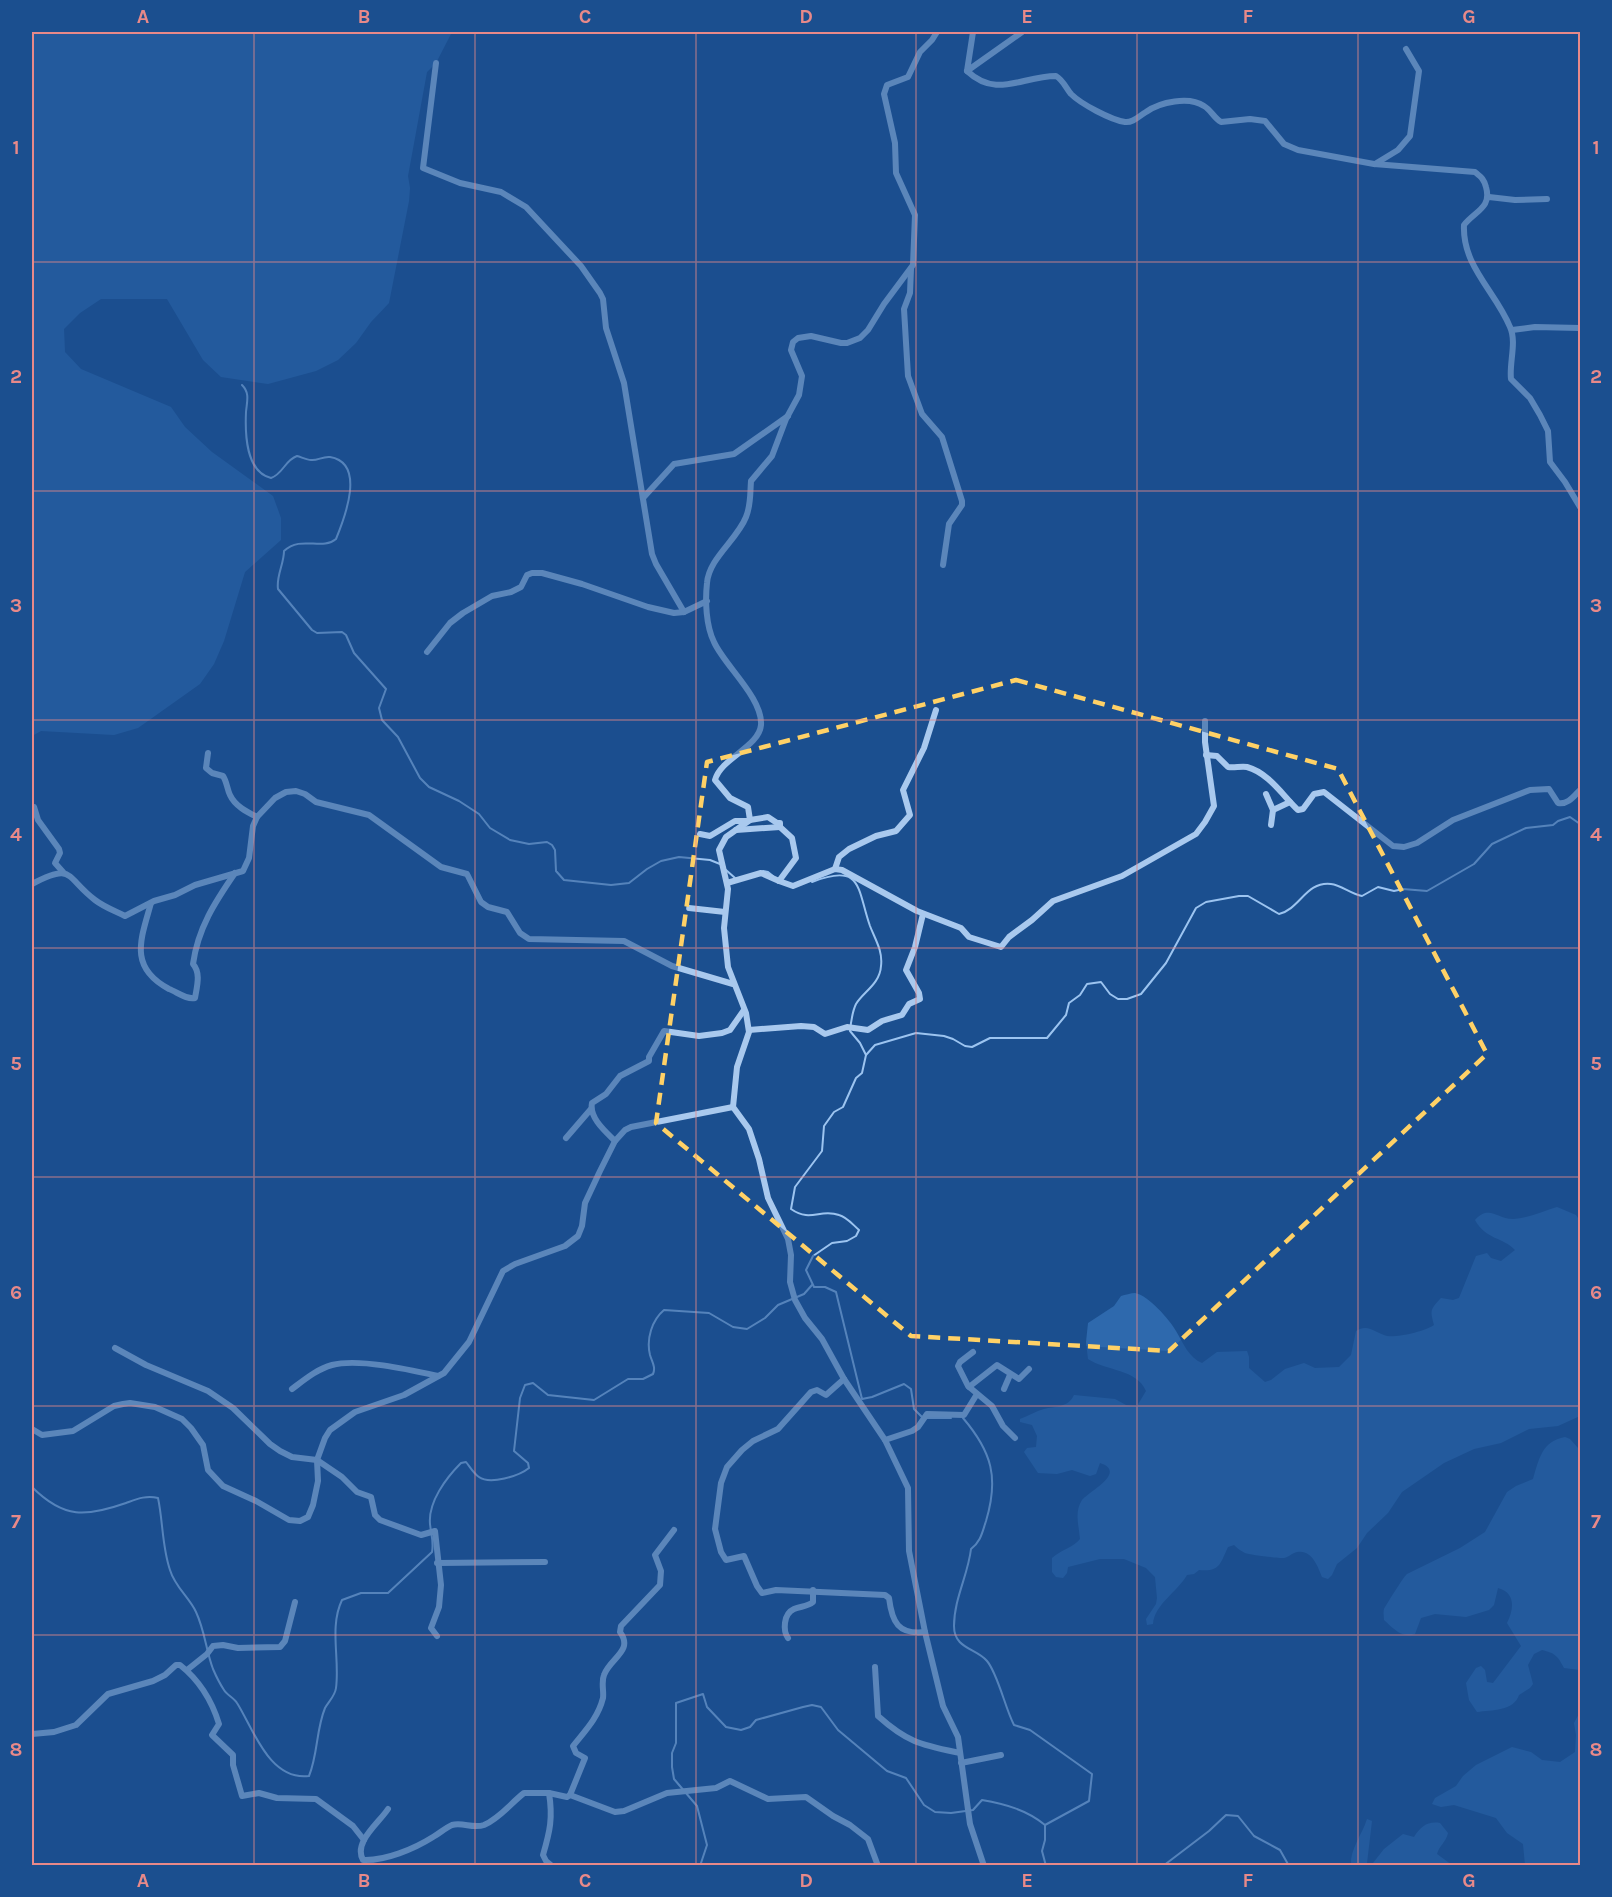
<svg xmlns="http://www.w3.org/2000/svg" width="1612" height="1897" font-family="Karla,sans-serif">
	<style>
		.green { fill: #2e69ad }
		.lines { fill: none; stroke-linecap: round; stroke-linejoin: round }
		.stream { stroke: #9cc4f0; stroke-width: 2 }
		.minor { stroke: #a9c9ee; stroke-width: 6 }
		.marked { fill: none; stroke: #ffd166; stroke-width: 4.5; stroke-dasharray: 12 8; stroke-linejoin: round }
		.grid { fill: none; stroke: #e88989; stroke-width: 1.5; stroke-opacity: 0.55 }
		.neatline { fill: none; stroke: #e88989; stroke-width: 2 }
		.grid-label { font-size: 20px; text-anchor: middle; font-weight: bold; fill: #e88989 }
	</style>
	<rect width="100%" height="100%" fill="#1b4f8f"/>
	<g class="green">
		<polygon points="32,32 452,32 436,63 427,72 408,176 410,188 409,201 389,303 371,322 356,343 338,360 316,371 268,384 221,377 203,360 167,299 101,299 80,313 64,329 65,352 81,369 171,407 185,427 212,452 273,496 281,518 281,540 245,572 224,641 214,664 200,684 138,728 114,735 41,731 32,736"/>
		<path d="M1557,1207L1576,1215L1580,1221V1416L1558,1426L1529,1429L1501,1443L1474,1449L1444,1463L1402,1492L1388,1513L1367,1533L1357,1548L1337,1564L1332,1575L1328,1579L1322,1577C1318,1567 1312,1549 1297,1552C1292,1553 1289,1557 1284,1558C1278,1558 1250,1555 1245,1553C1241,1551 1237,1548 1234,1545L1228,1547C1220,1564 1220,1572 1199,1570L1194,1574L1187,1575C1178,1591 1154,1605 1153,1624L1147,1625L1146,1619L1156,1604L1157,1598L1155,1577L1146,1568L1124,1559H1100L1068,1567L1067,1573L1063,1578L1056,1577L1052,1572V1558C1061,1550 1074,1547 1080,1539C1079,1526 1074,1512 1082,1500C1088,1492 1128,1472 1100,1463L1096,1474L1090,1476L1072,1470L1057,1474L1038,1473L1024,1452L1027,1448L1036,1447L1037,1436L1032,1425L1020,1422V1419C1028,1416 1036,1411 1044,1409C1056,1406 1068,1408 1074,1395L1115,1399L1126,1405L1137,1406L1146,1391C1137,1369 1106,1371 1088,1359L1086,1342L1088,1323L1114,1306L1121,1296C1125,1295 1131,1293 1135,1293C1148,1295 1170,1320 1176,1331C1183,1343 1189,1358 1202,1363L1217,1352L1247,1351L1249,1357V1368L1265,1382L1271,1380L1285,1369L1304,1363L1315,1368L1339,1367L1351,1355L1356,1331C1368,1323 1375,1333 1387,1336C1397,1338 1426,1331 1434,1325C1430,1310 1430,1310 1441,1298L1453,1300L1459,1298L1476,1256L1487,1253L1491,1258L1501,1261L1515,1250C1503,1237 1486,1240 1475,1220C1490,1204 1497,1220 1514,1219C1528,1218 1544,1211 1557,1207Z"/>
		<path d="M1565,1437L1570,1439L1578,1448H1580V1670L1564,1668C1558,1656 1555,1653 1542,1650L1534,1654L1528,1665L1533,1684L1530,1688L1519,1695C1514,1711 1491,1710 1477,1712L1469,1700L1466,1683L1476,1668L1481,1666L1485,1670L1487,1682L1493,1683L1521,1646L1507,1623C1514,1609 1516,1593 1498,1588L1494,1605L1489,1610L1466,1617L1435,1614L1421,1618L1415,1634C1402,1639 1393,1628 1384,1620C1384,1616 1383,1613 1384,1609C1385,1607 1404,1576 1407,1574L1460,1548L1485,1532L1507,1492L1516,1486L1533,1479C1539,1459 1542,1441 1565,1437Z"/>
		<polygon points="1580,1712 1580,1865 1525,1865 1523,1844 1507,1833 1496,1818 1454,1805 1441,1807 1432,1804 1435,1798 1456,1786 1463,1776 1476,1765 1512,1747 1531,1752 1542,1760 1560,1762 1575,1752 1576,1735 1574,1723"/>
		<path d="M1367,1819L1372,1821L1367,1863H1373L1384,1849L1403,1834L1414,1837C1421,1826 1428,1821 1440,1823L1448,1833C1446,1842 1439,1846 1437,1854L1452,1865H1351C1350,1849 1362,1835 1367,1819Z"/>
	</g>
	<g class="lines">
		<g class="stream">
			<path d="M242,385C250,393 247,401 246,412C245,433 246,472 271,478C283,474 285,460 297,456C301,457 307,460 311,460C317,461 323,456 330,457C366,463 345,517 336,539C322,551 301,535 284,551C284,564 276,576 278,589L312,630L317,633L342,632L346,635L354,653L386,689L379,708L382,720L398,737L420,778L429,787L459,801L479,814L490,828L510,840L529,844L547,842L552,845L555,850L556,871L564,880L611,885L629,883L647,869L661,861L679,857L710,860L720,864"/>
			<polyline points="726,870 735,878"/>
			<polyline points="763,871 768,872 773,876"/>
			<path d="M812,882C863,862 857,889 870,926C875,939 883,951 881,966C880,984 863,992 856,1004C852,1012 851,1022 850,1031L860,1043L866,1055"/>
			<path d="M922,1417L914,1409L911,1389L904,1384L872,1397L862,1399L836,1292L825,1287H814L806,1270L813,1256L832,1243L847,1241L856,1236L859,1230C853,1225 847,1217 839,1215C820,1208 811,1223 791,1209L795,1187L822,1151L824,1126L834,1112L843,1107L856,1078L862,1073L866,1055L875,1045L916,1033L944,1036L953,1039L965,1046L972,1047L990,1038H1047L1066,1015L1069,1003L1080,995L1087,984L1101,982L1110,994L1118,999H1127L1141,994L1166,963L1196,908L1206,902L1239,896H1248L1279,914C1300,909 1306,881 1331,884C1341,885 1351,894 1362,896L1378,887L1394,891L1403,889L1427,891L1474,864L1492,844L1526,828L1553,825L1558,821L1570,817L1580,824"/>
			<polyline points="927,1418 951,1418"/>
			<path d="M963,1418C992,1452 999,1478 986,1521C982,1533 981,1541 971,1549C968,1575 954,1599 954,1626C954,1649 976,1648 987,1661C998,1674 1005,1708 1014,1725L1030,1730L1092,1774L1089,1801L1045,1825"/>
			<path d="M32,1487C64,1519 86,1517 126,1503C137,1499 146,1495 158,1498C163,1521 162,1547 170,1570C175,1587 189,1597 196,1612C205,1631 206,1651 213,1669C216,1676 220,1684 224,1690C227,1695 234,1698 237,1703C253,1728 269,1781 309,1776C318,1754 316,1730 325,1708C329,1701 335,1696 336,1688C340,1659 329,1627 342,1600L361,1593H388L432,1552C434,1542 431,1534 430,1524C428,1502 446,1478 461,1463L466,1462C470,1467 474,1474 479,1477C490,1485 519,1476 529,1468L528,1463L514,1451L520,1398L525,1385L533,1383L548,1395L594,1400L628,1379H643L653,1374C656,1367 652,1362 650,1355C646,1339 652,1320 664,1310L709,1313L733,1327L747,1329L765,1318L778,1305L804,1294L812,1285"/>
			<path d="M700,1866L707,1845L697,1806L674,1779L672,1767V1753L676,1743V1703L703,1694L707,1707L726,1727L741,1730L750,1727L756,1720L803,1707L812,1705L821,1707L838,1730L887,1771L906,1778L924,1805L935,1812L951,1813L973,1810L982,1800C1005,1804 1027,1810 1045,1825V1840L1042,1851L1046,1866"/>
			<polyline points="1163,1866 1209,1831 1226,1815 1238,1816 1254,1836 1280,1850 1289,1866"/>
		</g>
		<g class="minor">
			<path d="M937,32L932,40L920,52L908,77L887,85L884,94L895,143L896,173L915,215L913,265L884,304L868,330L860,338L847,343H841L811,336L798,338L793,342L791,350L802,376L799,395L786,419L772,456L751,481C750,494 751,505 746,517C737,540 709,558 707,583C705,601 706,626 714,642C724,665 763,698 761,725C759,747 721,758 715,780L730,798L748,807L750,820L726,837L719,850L728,889L724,928L728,967L746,1013L749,1032L737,1067L733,1107L749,1129L759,1159L768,1198L788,1239L791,1255L790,1282L795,1300L805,1318L822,1339L844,1379L885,1440L908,1488L909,1551L925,1632L943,1706L958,1737L970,1824L984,1866"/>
			<path d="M973,32L967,71C997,99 1022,76 1056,76C1063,80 1066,88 1071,94C1081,104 1111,120 1125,122C1133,123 1139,116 1146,112C1160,102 1189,96 1204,106C1211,110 1214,118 1221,122L1250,119L1265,121L1284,144L1298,150L1374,164L1475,172C1481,177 1484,179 1486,187C1492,208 1475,211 1464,225C1462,266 1496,292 1510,327C1517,342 1509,363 1511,379L1530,398L1540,415L1548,431L1550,462L1565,482L1580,507"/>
			<polyline points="436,63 423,168 460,183 501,192 526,207 581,266 600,293 603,299 606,328 624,383 652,554 656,564 684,612"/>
			<polyline points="967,71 1022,32"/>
			<polyline points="1375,164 1398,150 1410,136 1419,71 1406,49"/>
			<polyline points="1489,197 1515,200 1547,199"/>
			<polyline points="911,269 910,293 904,309 908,376 922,414 942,437 962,501 962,505 949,524 943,565"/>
			<polyline points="1512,330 1535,327 1580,328"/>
			<polyline points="643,498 674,464 734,454 788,416"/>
			<polyline points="427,652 450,623 463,613 492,596 511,592 521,587 527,575 532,573 542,573 582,584 648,607 674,613 684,612 707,601"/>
			<path d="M208,753L206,768L212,773L223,776C227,782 227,789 230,795C235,806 247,812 257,817"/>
			<path d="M1206,755L1217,756L1228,767C1234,768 1241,766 1247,767C1269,773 1283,796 1298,810L1303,809L1314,794L1324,792L1393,846L1404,847L1417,843L1453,820L1530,790L1549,789L1558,803C1568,805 1574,796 1580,790"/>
			<polyline points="1266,794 1273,810 1271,825"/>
			<polyline points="34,807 38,820 59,849 60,853 55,863 63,872"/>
			<polyline points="1273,810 1290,802"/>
			<polyline points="750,820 768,817 777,823 780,823 780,827 792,838 796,858 779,881 793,886 835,869 842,870 917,911 961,928 969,937 1001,947 1009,937 1032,920 1053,901 1122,876 1196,834 1205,822 1214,806 1205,742 1205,721"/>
			<polyline points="736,830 780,827"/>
			<polyline points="700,834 710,836 735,821 748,821"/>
			<polyline points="835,869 839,857 849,849 876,836 896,831 910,815 903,790 924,748 936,710"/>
			<polyline points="727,883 761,873 779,881"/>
			<path d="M32,884C74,862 65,877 95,900C104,907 115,911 125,916L154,901L175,895L195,885L243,871L249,858L253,826L257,817L275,798L286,792L296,791L305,794L316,802L369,815L441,867L467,874L481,902L488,907L507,912L520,933L529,939L624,941L672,966L733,984"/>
			<path d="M151,903C141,939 128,967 169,989C177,992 187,1000 195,998C197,986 201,973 193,964C198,928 215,902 235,873"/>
			<polyline points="689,908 725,912"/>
			<polyline points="749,1030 801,1026 814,1027 825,1034 847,1027 868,1030 882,1021 902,1015 909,1004 920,999 919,993 906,970 915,947 923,914"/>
			<polyline points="566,1138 591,1109"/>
			<path d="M615,1141C606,1132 589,1118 592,1103L606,1094L620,1076L649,1061V1057L664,1031L699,1036L722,1033L730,1030L744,1010"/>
			<polyline points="115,1348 146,1365 208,1391 233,1408 270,1444 280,1451 292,1457 317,1460 342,1477 357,1492 371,1497 375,1515 380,1520 421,1535 435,1531 441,1585 439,1607 431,1628 437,1636"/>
			<polyline points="973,1352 960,1362 958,1366 968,1386 992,1406 1003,1426 1015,1438"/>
			<path d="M844,1379L826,1395L817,1390L811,1392L778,1429L753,1441L742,1450L727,1467L721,1483L715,1529L721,1552L726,1560L744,1556L757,1586L762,1593L776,1590L885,1595L889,1598C892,1622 898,1635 925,1632"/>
			<polyline points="969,1387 997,1365 1019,1379 1029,1369"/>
			<path d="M292,1389C304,1380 317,1369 332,1365C359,1358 411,1370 438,1376"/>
			<polyline points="1004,1389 1010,1375"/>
			<polyline points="32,1429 42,1435 73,1431 114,1406 123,1404 130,1403 155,1407 182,1419 191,1428 203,1445 208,1470 223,1486 256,1501 289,1520 300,1521 308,1517 313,1505 318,1481 317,1460 325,1438 330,1430 355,1412 404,1395 444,1373 469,1342 503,1271 515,1264 565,1246 578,1236 582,1226 585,1203 600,1171 615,1141 625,1130 631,1127 733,1107"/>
			<polyline points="885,1440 912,1431 918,1427 927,1414 964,1415 977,1394"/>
			<polyline points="437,1563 545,1562"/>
			<path d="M788,1638C783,1631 783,1614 794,1609C801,1606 807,1607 813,1602V1590"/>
			<path d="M875,1667L878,1716C908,1743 922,1745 960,1753"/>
			<polyline points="187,1670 207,1654 213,1646 223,1645 238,1648 280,1647 285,1641 295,1602"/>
			<path d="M32,1734L54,1732L76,1725L108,1694L153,1681L165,1675L176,1665H180C199,1680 212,1701 219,1724L212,1735L233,1755V1765L242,1796L259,1793L277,1798L316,1799L353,1826L364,1840"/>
			<polyline points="961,1763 1001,1755"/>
			<path d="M549,1793C553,1818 550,1831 543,1855L546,1861L552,1866"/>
			<path d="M570,1795L585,1758L576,1753L573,1746C585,1731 598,1718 603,1698C604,1691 601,1682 604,1675C610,1658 634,1651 620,1632L621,1626L660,1585L661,1571L655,1555L674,1530"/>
			<path d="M388,1809C379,1823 353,1842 363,1860C385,1861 414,1849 433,1837C440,1833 445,1828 452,1825C463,1822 473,1829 484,1825C500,1818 511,1803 524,1793H549L567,1797L570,1795L615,1812L624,1811L667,1793L716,1788L730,1781L768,1799L806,1797L833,1816L850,1825L868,1839L878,1866"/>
		</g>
	</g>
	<path d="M0 0H1612V1897H0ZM1016,680L1338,769L1487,1054L1169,1351L911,1336L656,1123L707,762Z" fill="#1b4f8f" fill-opacity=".55" fill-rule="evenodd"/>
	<path class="marked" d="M1016,680L1338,769L1487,1054L1169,1351L911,1336L656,1123L707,762Z"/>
	<path class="grid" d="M254,32V1866M475,32V1866M696,32V1866M916,32V1866M1137,32V1866M1358,32V1866M32,262H1580M32,491H1580M32,720H1580M32,948H1580M32,1177H1580M32,1406H1580M32,1635H1580"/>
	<rect width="1612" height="1897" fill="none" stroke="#1b4f8f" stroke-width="66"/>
	<rect x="33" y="33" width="1546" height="1831" class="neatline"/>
	<g class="grid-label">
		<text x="143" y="23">A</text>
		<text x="364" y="23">B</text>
		<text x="585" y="23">C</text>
		<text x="806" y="23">D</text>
		<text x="1027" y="23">E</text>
		<text x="1248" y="23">F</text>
		<text x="1469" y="23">G</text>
		<text x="16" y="154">1</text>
		<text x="1596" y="154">1</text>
		<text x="16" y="383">2</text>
		<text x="1596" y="383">2</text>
		<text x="16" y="612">3</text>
		<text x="1596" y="612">3</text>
		<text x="16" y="841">4</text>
		<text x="1596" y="841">4</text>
		<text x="16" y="1070">5</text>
		<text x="1596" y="1070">5</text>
		<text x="16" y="1299">6</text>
		<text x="1596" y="1299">6</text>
		<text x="16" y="1528">7</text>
		<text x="1596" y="1528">7</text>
		<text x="16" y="1756">8</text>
		<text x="1596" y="1756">8</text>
		<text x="143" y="1887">A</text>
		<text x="364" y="1887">B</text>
		<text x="585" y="1887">C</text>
		<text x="806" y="1887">D</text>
		<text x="1027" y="1887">E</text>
		<text x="1248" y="1887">F</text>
		<text x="1469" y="1887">G</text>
	</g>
</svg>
